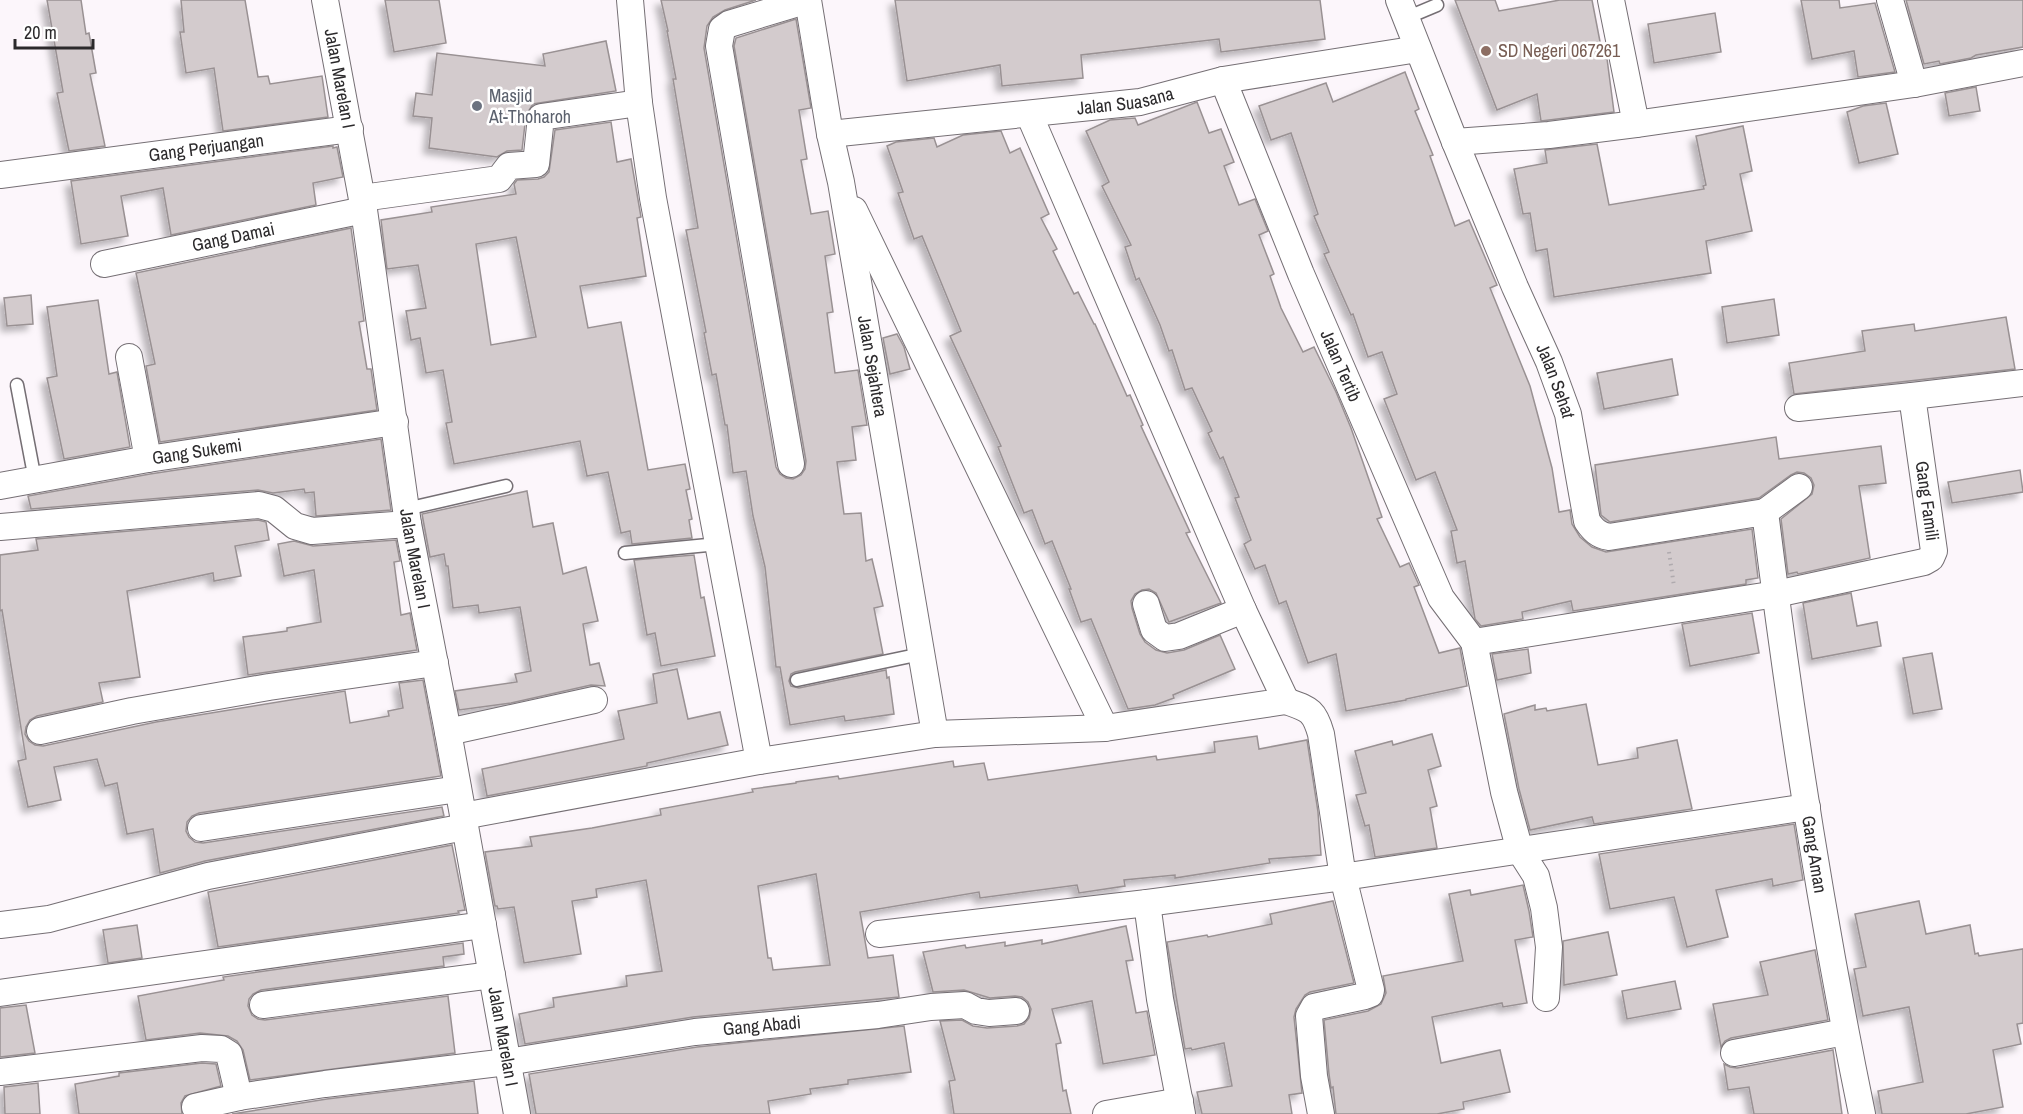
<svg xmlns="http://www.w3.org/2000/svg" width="2023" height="1114" font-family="'Archivo Narrow',sans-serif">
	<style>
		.building { fill: #d3cbcd; stroke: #999193; stroke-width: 1.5; fill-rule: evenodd; filter: url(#shadow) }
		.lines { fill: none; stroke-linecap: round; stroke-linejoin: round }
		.service-casing { stroke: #756f74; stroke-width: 15 }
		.minor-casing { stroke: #756f74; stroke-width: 28 }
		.path { stroke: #afaaae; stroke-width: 4; stroke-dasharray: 1.5 4.5; stroke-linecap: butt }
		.service { stroke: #fff; stroke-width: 12 }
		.minor { stroke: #fff; stroke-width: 26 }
		.education-dot { fill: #8d6e63; stroke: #fff; stroke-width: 2 }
		.worship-dot { fill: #6b7280; stroke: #fff; stroke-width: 2 }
		.labels { text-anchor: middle; stroke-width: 5; stroke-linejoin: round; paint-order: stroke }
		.education-label { font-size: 18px; fill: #785e54; stroke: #fff; text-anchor: start }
		.street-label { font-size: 18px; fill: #2c2a2c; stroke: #fff }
		.worship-label { font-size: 18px; fill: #5b616d; stroke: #fff; text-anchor: start }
	</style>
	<defs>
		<filter id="shadow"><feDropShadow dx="-5.5" dy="5.5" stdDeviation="3" flood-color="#0004"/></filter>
	</defs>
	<rect width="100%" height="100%" fill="#fcf6fb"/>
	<g class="building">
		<polygon points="47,0 81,0 86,34 89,33 96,73 90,74 105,146 69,151 57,93 63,92"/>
		<polygon points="181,0 245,0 258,77 268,76 270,84 322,76 328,117 223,131 214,68 186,73 180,32 184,32"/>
		<polygon points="385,0 439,0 446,43 394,52"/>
		<polygon points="661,0 756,0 725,10 713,17 707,26 704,48 776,467 780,474 786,478 793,479 801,475 805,469 806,461 734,46 736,38 796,19 811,108 799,110 807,159 801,160 811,214 828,211 835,254 825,256 833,312 827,313 835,373 858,370 867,425 852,427 856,460 837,462 844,514 861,513 866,561 872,559 883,606 874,608 883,654 795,672 791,674 789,681 791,686 799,688 886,670 887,678 889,677 894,714 845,721 844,716 790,725 780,667 776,667 765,567 753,516 746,471 733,473 727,425 725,425 716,374 712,375 704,333 706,332 686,230 698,228 673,79 676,79 667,31 668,31"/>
		<polygon points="895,0 1320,0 1325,39 1221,52 1219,39 1081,55 1083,78 1002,86 1000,65 907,81"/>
		<polygon points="1455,0 1495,0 1499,11 1560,0 1592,0 1602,52 1606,51 1614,112 1541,121 1537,94 1497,110"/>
		<polygon points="1801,0 1839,0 1840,8 1875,3 1895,72 1858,77 1854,51 1812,59"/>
		<polygon points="1906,0 2023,0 2023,47 1976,55 1971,58 1940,64 1939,61 1924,64"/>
		<polygon points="1715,13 1721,52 1654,63 1648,24"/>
		<polygon points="606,41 616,91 533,104 526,115 522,150 507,151 497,157 429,148 432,118 413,116 416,93 432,95 437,53 545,66 543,54"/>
		<polygon points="1405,72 1419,109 1415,111 1433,155 1430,156 1455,226 1469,220 1497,285 1490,288 1530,386 1552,468 1559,512 1570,510 1572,524 1580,537 1592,547 1606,552 1752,529 1758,578 1746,580 1746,584 1573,611 1571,601 1522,612 1523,619 1481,626 1475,619 1465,561 1457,563 1451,531 1457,530 1435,472 1416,480 1384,399 1397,394 1382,352 1368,357 1353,314 1351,315 1324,254 1329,252 1314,216 1318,214 1291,133 1271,140 1259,106 1326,83 1333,102"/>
		<polygon points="1976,87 1980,111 1949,116 1945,93"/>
		<polygon points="1197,102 1209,133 1221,129 1234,162 1224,166 1239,205 1255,199 1268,231 1259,235 1274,274 1270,276 1281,308 1303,352 1314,347 1336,392 1351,428 1382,517 1377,519 1400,567 1409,563 1419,585 1414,587 1439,653 1460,648 1467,686 1406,699 1406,700 1346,711 1336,654 1308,663 1286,601 1279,604 1265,565 1255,569 1244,544 1251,540 1235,498 1239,497 1223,457 1220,459 1208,433 1212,431 1192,388 1185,390 1172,350 1169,351 1160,325 1139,278 1136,280 1125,247 1131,245 1102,186 1109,182 1086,131 1110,120 1135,118 1138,125"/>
		<polygon points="1886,103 1898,154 1859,163 1847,112 1863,106"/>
		<path d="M611,122L617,162L631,159L641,217L637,218L646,276L580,286L588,328L621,322L648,470L685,464L690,489L686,490L692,519L689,520L692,538L632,544L630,531L621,533L608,472L587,476L580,441L454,464L446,423L452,422L443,370L426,373L420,338L411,340L406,311L426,308L418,265L387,269L381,220L432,212L431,207L516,194L514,184L517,180L538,179L544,177L549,172L555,130ZM516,237L536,337L491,345L476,244Z"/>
		<polygon points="1743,126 1752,171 1740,174 1752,231 1706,241 1711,273 1554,297 1547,249 1536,251 1530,213 1523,214 1514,169 1547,163 1545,150 1597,144 1609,205 1704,189 1703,186 1706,185 1696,136"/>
		<polygon points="1001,131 1010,153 1020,148 1049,214 1041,218 1057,249 1053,251 1074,294 1078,292 1094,324 1095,324 1127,396 1130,395 1143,425 1141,426 1190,532 1186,533 1221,603 1169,622 1156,593 1149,589 1142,590 1135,594 1131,601 1132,608 1140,634 1145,642 1156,650 1167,653 1184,650 1220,635 1235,669 1173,695 1174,698 1155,705 1128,709 1091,619 1081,622 1069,589 1071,589 1052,541 1045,544 1032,510 1024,513 998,447 1001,446 950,336 961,331 922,236 914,239 898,193 903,192 887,146 896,142 934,138 937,147 963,135"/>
		<polygon points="333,146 333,148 337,147 343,177 313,183 316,205 171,235 163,188 121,196 128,236 81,244 71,181"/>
		<polygon points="351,228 364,321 359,322 367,369 371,369 377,410 160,442 146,366 155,364 136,273"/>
		<polygon points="31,295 33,324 7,326 4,298"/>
		<polygon points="1774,299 1779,335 1727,343 1722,307"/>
		<polygon points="98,300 109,374 117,372 130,447 64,459 47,378 57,376 47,307"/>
		<polygon points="2006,317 2015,369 1794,394 1789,363 1865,351 1862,331 1914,324 1915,331"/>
		<polygon points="897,334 904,347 910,369 890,374 883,338"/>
		<polygon points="1672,359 1678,395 1604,409 1597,373"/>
		<polygon points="1776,437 1779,459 1881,446 1886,483 1859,486 1870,558 1798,574 1797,572 1788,574 1781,519 1812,494 1814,485 1811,478 1804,473 1797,472 1791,475 1759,498 1610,522 1601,515 1595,465"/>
		<polygon points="381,439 391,510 316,516 314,492 305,493 304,489 273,493 258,490 31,509 28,496 150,474"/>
		<polygon points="2020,470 2023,492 1952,503 1948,482"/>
		<polygon points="527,491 533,527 553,523 563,574 586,567 598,621 583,624 590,665 599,663 605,686 591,685 511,703 459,710 455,691 517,682 515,674 531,671 520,607 479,613 478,605 453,608 448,566 446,566 444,554 430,557 422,514"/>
		<polygon points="258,520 266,522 269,540 235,546 241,576 214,581 213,573 127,591 140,677 99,683 103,702 37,716 30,720 26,727 25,734 29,741 35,745 43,746 156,722 345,691 350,723 389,716 388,711 403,708 399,683 423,680 441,776 199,813 192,816 187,822 186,831 189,837 195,842 203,843 442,807 444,816 205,861 160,873 153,829 127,834 117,783 105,786 97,759 54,767 61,800 28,807 18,761 26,759 2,610 0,611 0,555 38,550 36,539"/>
		<polygon points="396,540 400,561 394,562 401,615 410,613 417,650 248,675 243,637 287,631 287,628 321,622 314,570 284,576 278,544 294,541 313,546"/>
		<polygon points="694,555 701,598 704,597 715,656 661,666 655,633 647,635 634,560"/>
		<polygon points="1851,593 1857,626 1877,622 1881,646 1812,659 1803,603"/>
		<polygon points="1752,613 1759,653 1690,666 1682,624"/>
		<polygon points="1528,649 1531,673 1497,680 1492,654"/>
		<polygon points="1932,653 1942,709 1913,714 1903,658"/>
		<polygon points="677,669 688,719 720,712 728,745 647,763 647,766 487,796 482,769 624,739 618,711 657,703 653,674"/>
		<polygon points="1586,704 1598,765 1638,758 1637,748 1677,740 1692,809 1594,824 1592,817 1530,830 1519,789 1504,714 1535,705 1535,710 1546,708 1547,711"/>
		<polygon points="1432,734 1441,766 1428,770 1437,806 1430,808 1437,848 1375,857 1369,825 1365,826 1356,795 1366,793 1355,751 1392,741 1393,745"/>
		<path d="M1257,736L1259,749L1307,740L1318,812L1321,855L1269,859L1270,863L1175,878V875L1124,880L1125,886L1079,893L1077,885L980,898L979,892L860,912L868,958L893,955L899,997L693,1017L525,1044L519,1014L554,1007L553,998L627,986L626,976L662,971L646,880L596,889L597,897L572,901L581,954L524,963L514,907L498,909L497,906H495L485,852L532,846L530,837L592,828L661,815L660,809L753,792L752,789L796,783V782L838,776L839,779L953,761L954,767L984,763L988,780L1156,756L1157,760L1215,752L1214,742ZM816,874L830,965L773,970L771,958H768L758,886Z"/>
		<polygon points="1794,824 1803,880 1773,886 1772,879 1716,890 1728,937 1687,947 1674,897 1610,909 1599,854"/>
		<polygon points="452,845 465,910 458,911 459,913 218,947 208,892"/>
		<polygon points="1523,885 1529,911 1533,937 1515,940 1527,1003 1503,1007 1502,1003 1432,1017 1441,1063 1500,1050 1510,1092 1463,1102 1464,1109 1437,1114 1336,1114 1333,1087 1331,1088 1329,1074 1324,1020 1368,1011 1381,1004 1386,993 1383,976 1463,961 1449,894 1470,890 1471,895"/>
		<polygon points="1333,901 1354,983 1310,992 1305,995 1296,1009 1294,1017 1302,1093 1289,1095 1292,1114 1202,1114 1197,1092 1232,1086 1224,1043 1192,1050 1191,1048 1185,1049 1167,942 1207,935 1208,937 1272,924 1270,914"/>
		<polygon points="1919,901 1926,934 1970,925 1975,954 1978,953 1979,956 2023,949 2023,1023 2017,1024 2021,1044 1993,1050 2003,1107 1966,1114 1882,1114 1878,1091 1923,1082 1909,1007 1863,1016 1854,969 1866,967 1855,914"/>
		<polygon points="137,925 142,958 108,963 103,930"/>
		<polygon points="1126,926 1133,960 1126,961 1136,1013 1147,1011 1155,1055 1103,1064 1092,1001 1052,1009 1061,1043 1056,1044 1063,1091 1066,1090 1071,1114 954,1114 949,1081 955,1080 940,1021 962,1020 973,1026 987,1028 1017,1026 1024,1024 1029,1018 1031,1009 1028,1002 1022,997 1015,996 990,998 964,990 933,992 923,952 965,945 966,948 1005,942 1005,946 1042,940 1042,944"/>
		<polygon points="1608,932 1617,975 1564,985 1563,941"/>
		<polygon points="463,943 464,954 443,957 444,966 261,990 253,994 249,999 248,1006 252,1015 258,1019 265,1020 448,996 455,1053 250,1080 243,1050 237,1041 228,1036 200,1033 146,1040 138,996 224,980 223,977"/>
		<polygon points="1815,950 1828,1020 1731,1038 1725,1041 1721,1047 1713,1004 1768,995 1760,962"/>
		<polygon points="1675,981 1681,1009 1627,1019 1622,991"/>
		<polygon points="26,1005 35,1053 0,1057 0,1008"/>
		<polygon points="904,1026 911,1072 848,1080 848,1084 810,1089 811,1094 768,1101 770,1114 536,1114 529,1074 697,1047"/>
		<polygon points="1833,1050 1842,1114 1754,1114 1749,1087 1728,1090 1724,1064 1730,1067 1737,1068"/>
		<polygon points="202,1063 216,1064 221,1086 185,1096 181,1103 182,1114 79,1114 75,1084 119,1076 119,1073"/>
		<polygon points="474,1081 478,1114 232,1114 327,1099"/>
		<polygon points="38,1083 40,1114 5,1114 4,1087"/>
	</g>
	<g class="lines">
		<g class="service-casing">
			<g id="service">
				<polyline points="1406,18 1437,5"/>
				<polyline points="17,385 35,480"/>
				<polyline points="406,509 506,486"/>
				<polyline points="625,553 718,544"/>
				<polyline points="797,680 921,654"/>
			</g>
		</g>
		<g class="minor-casing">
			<g id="minor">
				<path id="s1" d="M325,0L364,210L408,524L448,732L517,1114"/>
				<polyline points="630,0 639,103 653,198 759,761"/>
				<path id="s2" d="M808,0L830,134L841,182L935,734"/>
				<path id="s3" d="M1399,0L1455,142L1515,287L1549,362L1568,414L1587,521C1593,530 1598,535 1609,537L1765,512C1790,713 1821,915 1862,1114"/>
				<polyline points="1611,0 1636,124"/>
				<polyline points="1890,0 1914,84"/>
				<path id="s4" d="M1223,80L1301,274L1441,598L1474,642L1504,792L1520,851L1536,876L1544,908L1549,947L1546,998"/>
				<path id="s5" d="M830,134L1140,102L1223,80L1418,49"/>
				<polyline points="1455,142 1549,135 1636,124 1914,84 2023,63"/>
				<path id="s6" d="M0,175L350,129"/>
				<polyline points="362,198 499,179 509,166 536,164 541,117 639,103"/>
				<polyline points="854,210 1105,728"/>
				<path id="s7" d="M104,264L364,210"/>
				<polyline points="129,357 148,459"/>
				<polyline points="1798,408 1912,396"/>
				<polyline points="791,464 719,46 722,29 729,24 808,0"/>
				<path id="s8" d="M0,486L148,459L395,422"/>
				<polyline points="1765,512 1799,487"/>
				<polyline points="0,527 259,505 274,509 295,526 312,531 408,524"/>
				<polyline points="1146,604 1154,630 1165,638 1179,636 1243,610"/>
				<polyline points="1474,642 1776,594 1924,562 1931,558 1934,551 1912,396 2023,383"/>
				<path d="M1286,701C1308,709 1314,709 1321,734L1343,877L1371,990L1370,994L1365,996L1314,1007L1309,1016L1314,1076L1321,1114"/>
				<polyline points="40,731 132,711 269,687 435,663"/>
				<polyline points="448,732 594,700"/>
				<polyline points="463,816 759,761 935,734 1105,728 1286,701 1243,610 1029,114"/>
				<polyline points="201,828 458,789"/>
				<polyline points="1147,903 1160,999 1182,1114"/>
				<polyline points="0,925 49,919 208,876 465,827"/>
				<polyline points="879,934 1147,903 1343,877 1807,807"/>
				<polyline points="0,993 483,925"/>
				<polyline points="263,1005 492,975"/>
				<polyline points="1734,1053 1845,1032"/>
				<polyline points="0,1072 202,1048 221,1049 229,1054 239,1097"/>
				<path id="s9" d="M195,1107L239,1097L325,1084L507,1062L695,1032L878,1015L931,1007L965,1005L976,1011L989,1013L1016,1011"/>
				<polyline points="1106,1114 1180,1101"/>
			</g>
		</g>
		<polyline class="path" points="1669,552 1674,586"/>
		<use href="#service" class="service"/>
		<use href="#minor" class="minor"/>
	</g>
	<circle class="education-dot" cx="1486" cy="51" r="6"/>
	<circle class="worship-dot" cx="477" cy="106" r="6"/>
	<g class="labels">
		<g class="education-label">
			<text x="1498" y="57">SD Negeri 067261</text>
		</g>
		<g class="street-label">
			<text dy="6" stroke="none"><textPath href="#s1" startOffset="80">Jalan Marelan I</textPath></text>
			<text dy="6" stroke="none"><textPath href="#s5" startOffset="297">Jalan Suasana</textPath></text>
			<text dy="6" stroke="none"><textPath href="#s6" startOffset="208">Gang Perjuangan</textPath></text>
			<text dy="6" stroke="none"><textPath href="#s7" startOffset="132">Gang Damai</textPath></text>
			<text dy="6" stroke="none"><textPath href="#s4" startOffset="309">Jalan Tertib</textPath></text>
			<text dy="6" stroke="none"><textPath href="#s2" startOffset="372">Jalan Sejahtera</textPath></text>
			<text dy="6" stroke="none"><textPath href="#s3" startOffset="412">Jalan Sehat</textPath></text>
			<text dy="6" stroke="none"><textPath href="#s8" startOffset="200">Gang Sukemi</textPath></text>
			<text transform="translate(1927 501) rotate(82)" y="6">Gang Famili</text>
			<text dy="6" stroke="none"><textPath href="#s1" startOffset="566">Jalan Marelan I</textPath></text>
			<text dy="6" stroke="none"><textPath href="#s3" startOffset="1088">Gang Aman</textPath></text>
			<text dy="6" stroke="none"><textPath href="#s9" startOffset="573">Gang Abadi</textPath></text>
			<text dy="6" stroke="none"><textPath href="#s1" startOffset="1052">Jalan Marelan I</textPath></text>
		</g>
		<g class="worship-label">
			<text x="489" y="102">Masjid<tspan x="489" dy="21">At-Thoharoh</tspan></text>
		</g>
	</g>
	<path d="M15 39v9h78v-9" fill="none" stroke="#2c2a2c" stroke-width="3"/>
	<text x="24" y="39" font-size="18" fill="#2c2a2c" stroke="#ffffff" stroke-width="4.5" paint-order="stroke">20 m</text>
</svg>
